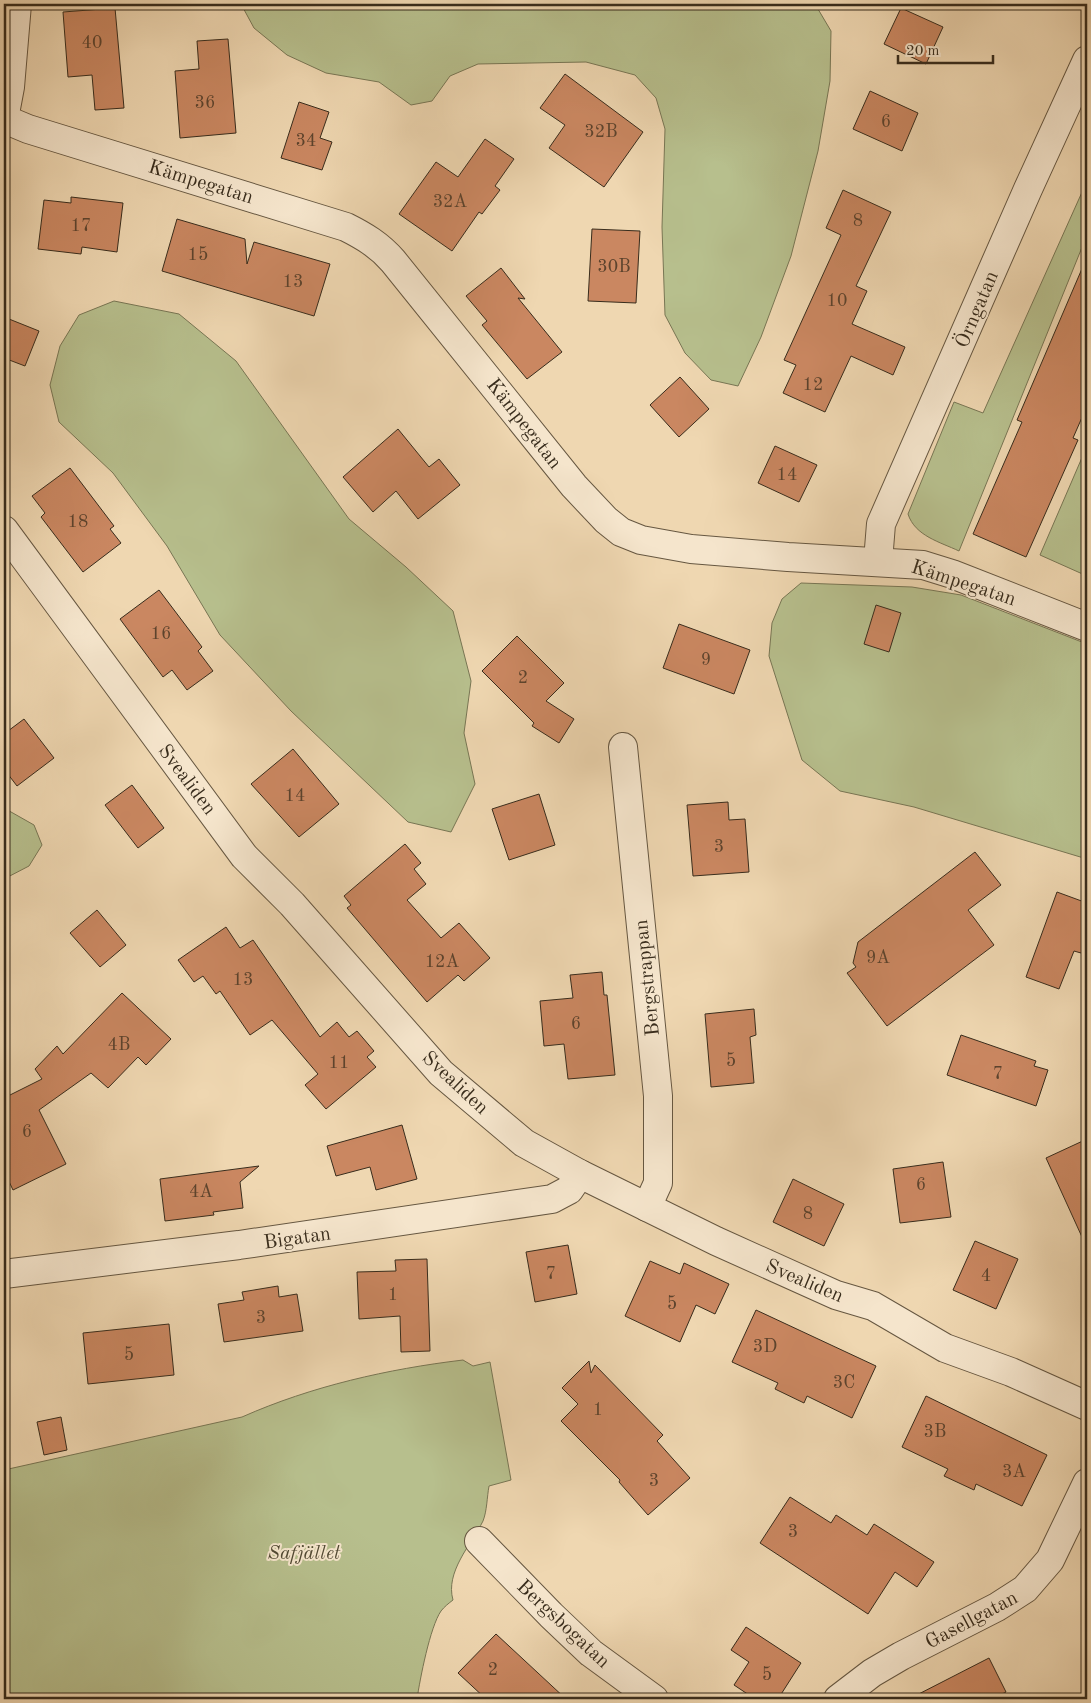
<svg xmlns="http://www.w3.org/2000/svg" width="1091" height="1703" font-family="'Old Standard TT',serif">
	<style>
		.green { fill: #b7bf8d; stroke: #787654 }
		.building { fill: #ca8761; stroke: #382c1c }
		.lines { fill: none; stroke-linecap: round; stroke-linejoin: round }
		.street-casing { stroke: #665741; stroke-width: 30 }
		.street { stroke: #f5e5cc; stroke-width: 28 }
		.labels { text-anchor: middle; stroke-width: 4; stroke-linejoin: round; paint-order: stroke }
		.number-label { font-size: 18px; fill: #5c432d }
		.street-label { font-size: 20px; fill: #382c1c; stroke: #f5e5cc }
		.park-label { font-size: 20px; font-style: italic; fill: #514933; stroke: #f5e5cc }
	</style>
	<rect width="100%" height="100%" fill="#efd7b1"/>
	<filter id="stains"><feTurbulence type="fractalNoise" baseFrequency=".004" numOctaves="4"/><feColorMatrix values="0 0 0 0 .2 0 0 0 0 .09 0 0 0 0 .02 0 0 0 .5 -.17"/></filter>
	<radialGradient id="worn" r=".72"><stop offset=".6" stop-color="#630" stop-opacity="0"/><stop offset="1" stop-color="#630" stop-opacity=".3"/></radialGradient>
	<g class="green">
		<polygon points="241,4 815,4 831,31 830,81 818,151 791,256 761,337 738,386 711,380 685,353 665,315 662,227 665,129 656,98 635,75 586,62 478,64 450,76 432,101 411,105 379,82 326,73 287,55 254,28"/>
		<path d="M1087,181V235L959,551C940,542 915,536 908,514L954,402L983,413Z"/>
		<polygon points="114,301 179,314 236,361 349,519 406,567 453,611 471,681 464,733 475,784 451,832 408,822 291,711 220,635 167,546 113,473 59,422 50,385 60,346 79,315"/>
		<polygon points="1087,446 1087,576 1040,555"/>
		<polygon points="801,583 912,587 961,595 1087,644 1087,859 914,807 840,791 802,760 769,656 772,623 782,599"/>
		<polygon points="4,808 34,825 42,845 29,866 4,879"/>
		<path d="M463,1360L473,1366L490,1362L511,1480L489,1486C487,1497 487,1511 483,1521C471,1545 445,1572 453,1600C449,1603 444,1607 441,1611C430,1627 420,1679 417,1699H4V1470L242,1417C312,1386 388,1369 463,1360Z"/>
	</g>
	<g class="building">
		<polygon points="115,8 124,108 95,110 92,75 68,77 63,12"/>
		<polygon points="901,8 943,27 926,64 884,44"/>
		<polygon points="228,39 236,133 180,138 175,71 199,69 197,41"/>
		<polygon points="565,74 643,132 604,187 549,148 565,125 540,108"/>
		<polygon points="870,91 918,113 902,151 853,129"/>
		<polygon points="299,102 329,112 320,138 332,142 322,170 281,158"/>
		<polygon points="485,139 514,159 495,186 500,190 482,214 479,212 452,251 399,214 436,162 458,177"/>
		<polygon points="843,190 891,212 856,286 867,291 852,324 905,347 893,375 851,356 825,412 783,393 796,365 784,360 841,235 826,228"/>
		<polygon points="71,197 123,203 117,252 82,247 81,254 38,249 44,200 71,203"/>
		<polygon points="177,219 245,239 247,264 254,242 330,264 314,316 162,271"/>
		<polygon points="592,229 640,231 636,303 588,301"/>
		<polygon points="1087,257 1087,406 1073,438 1078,440 1026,557 973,534 1022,422 1017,420"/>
		<polygon points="501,268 525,299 518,298 562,352 527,379 482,325 487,321 466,296"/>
		<polygon points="4,317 39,331 25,366 4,358"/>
		<polygon points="680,377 709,409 679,437 650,405"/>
		<polygon points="398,429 429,467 439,459 460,485 418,519 396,491 373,512 343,477"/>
		<polygon points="775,446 817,465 799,502 758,483"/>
		<polygon points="70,468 114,526 110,529 121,543 83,572 41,517 45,513 32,496"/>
		<polygon points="159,590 202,647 198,651 213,671 187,690 172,670 163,677 120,619"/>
		<polygon points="876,605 901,613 889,652 864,644"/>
		<polygon points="679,624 750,650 734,694 663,668"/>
		<polygon points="517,636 564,683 546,701 574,719 559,743 532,726 534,723 482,671"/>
		<polygon points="24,719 54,758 17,786 4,769 4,734"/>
		<polygon points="293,749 339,804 299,837 251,784"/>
		<polygon points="132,785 164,828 138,848 105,805"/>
		<polygon points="539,794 555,845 509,860 492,809"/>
		<polygon points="728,802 729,820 745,819 749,872 693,876 687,805"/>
		<polygon points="405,844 421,863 414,869 426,884 407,900 441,938 459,923 490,958 464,981 458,975 427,1002 347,908 351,905 344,896"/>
		<polygon points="975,852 1001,885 968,910 994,945 887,1026 847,973 856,967 853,963 858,942"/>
		<polygon points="1057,892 1087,903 1087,938 1081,953 1074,951 1059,989 1026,977"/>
		<polygon points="97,910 126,945 100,967 70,933"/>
		<polygon points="226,927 240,948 253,940 320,1037 337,1022 349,1037 357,1031 374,1051 367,1057 376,1067 326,1109 305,1085 318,1074 272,1020 250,1035 220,991 216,994 203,976 194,982 178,960"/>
		<polygon points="602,972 604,995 607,995 615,1075 568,1079 564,1044 544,1046 540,1001 573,998 570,975"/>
		<polygon points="122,993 171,1039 146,1065 138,1057 108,1088 91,1073 39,1110 66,1164 13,1190 4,1171 4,1098 42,1079 35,1069 57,1046 63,1054"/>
		<polygon points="754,1009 756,1035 750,1037 754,1083 711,1087 705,1014"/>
		<polygon points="961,1035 1036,1061 1034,1066 1048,1070 1036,1106 947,1075"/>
		<polygon points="402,1125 417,1179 376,1190 370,1167 336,1176 327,1146"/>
		<polygon points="1087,1139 1087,1248 1046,1158"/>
		<polygon points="943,1162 951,1217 900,1223 893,1169"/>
		<polygon points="259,1166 240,1182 243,1208 213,1212 214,1215 165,1221 160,1179"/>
		<polygon points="793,1179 844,1204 824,1246 773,1222"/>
		<polygon points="975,1241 1018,1259 996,1309 953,1290"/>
		<polygon points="568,1245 577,1294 535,1302 526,1252"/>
		<polygon points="427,1259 430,1351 401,1352 400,1316 359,1319 357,1272 396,1271 395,1260"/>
		<polygon points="650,1261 680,1274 684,1263 729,1284 715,1314 696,1305 680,1342 625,1316"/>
		<polygon points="278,1286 279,1297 297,1294 303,1331 224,1342 218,1304 244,1300 242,1292"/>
		<polygon points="756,1310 876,1366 852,1418 807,1396 804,1403 775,1389 778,1383 732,1362"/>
		<polygon points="169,1324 174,1375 88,1384 83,1333"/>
		<polygon points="589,1361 591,1373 595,1365 663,1435 657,1441 690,1478 648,1515 619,1482 620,1480 561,1421 578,1404 562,1388"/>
		<polygon points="926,1396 1047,1455 1022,1506 976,1484 974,1490 944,1476 948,1469 902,1447"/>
		<polygon points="61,1417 67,1450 44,1455 37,1422"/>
		<polygon points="790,1497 831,1523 836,1515 867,1535 874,1524 934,1562 917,1587 895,1572 868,1614 760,1543"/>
		<polygon points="746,1627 801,1663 778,1699 755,1699 734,1685 749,1662 731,1650"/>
		<polygon points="496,1634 566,1699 486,1699 458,1673"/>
		<polygon points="989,1658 1006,1692 992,1699 909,1699"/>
	</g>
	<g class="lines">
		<g class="street-casing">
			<g id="street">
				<path d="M4,119L28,129L346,227C364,236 379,245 393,261L574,486L606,520L621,532L641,540L691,549L788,557L923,565L952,574L1087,627"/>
				<polyline points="4,119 10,87 17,4"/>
				<polyline points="4,530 244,856 292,904 441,1073 524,1143 580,1174 716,1241 836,1295 873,1306 945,1348 1011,1372 1087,1406"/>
				<polyline points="878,561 881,524 1028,189 1087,60"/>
				<polyline points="623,747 658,1096 658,1183 647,1207"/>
				<polyline points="4,1274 239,1245 552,1199 569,1190 580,1174"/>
				<polyline points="479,1541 551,1615 591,1653 654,1699"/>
				<polyline points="838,1699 872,1673 901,1656 997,1607 1025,1589 1050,1560 1087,1483"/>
			</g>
		</g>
		<use href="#street" class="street"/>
	</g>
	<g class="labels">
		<g class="number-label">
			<text x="92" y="48">40</text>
			<text x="205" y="108">36</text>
			<text x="886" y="127">6</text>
			<text x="601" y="137">32B</text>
			<text x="306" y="146">34</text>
			<text x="450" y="207">32A</text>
			<text x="858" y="226">8</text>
			<text x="81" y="231">17</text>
			<text x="198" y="260">15</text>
			<text x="614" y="272">30B</text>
			<text x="293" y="287">13</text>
			<text x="837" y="306">10</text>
			<text x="813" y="390">12</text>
			<text x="787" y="480">14</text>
			<text x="78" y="527">18</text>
			<text x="161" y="639">16</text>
			<text x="706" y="665">9</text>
			<text x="523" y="683">2</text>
			<text x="295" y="801">14</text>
			<text x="719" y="852">3</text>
			<text x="878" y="963">9A</text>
			<text x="442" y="967">12A</text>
			<text x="243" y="985">13</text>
			<text x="576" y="1029">6</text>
			<text x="119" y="1050">4B</text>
			<text x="731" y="1066">5</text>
			<text x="339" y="1068">11</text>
			<text x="998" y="1079">7</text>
			<text x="27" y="1137">6</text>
			<text x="921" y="1190">6</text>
			<text x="201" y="1197">4A</text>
			<text x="808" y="1219">8</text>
			<text x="551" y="1279">7</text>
			<text x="986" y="1281">4</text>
			<text x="393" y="1300">1</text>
			<text x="672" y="1309">5</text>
			<text x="261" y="1323">3</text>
			<text x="765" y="1352">3D</text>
			<text x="129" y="1360">5</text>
			<text x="844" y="1388">3C</text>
			<text x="598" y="1415">1</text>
			<text x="935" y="1437">3B</text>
			<text x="1014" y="1477">3A</text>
			<text x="654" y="1486">3</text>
			<text x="793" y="1537">3</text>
			<text x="493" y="1675">2</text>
			<text x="767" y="1680">5</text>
		</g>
		<g class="street-label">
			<text transform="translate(201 181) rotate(17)" y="7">Kämpegatan</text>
			<text transform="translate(976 309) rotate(-67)" y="7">Örngatan</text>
			<text transform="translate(525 423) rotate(52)" y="7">Kämpegatan</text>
			<text transform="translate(964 582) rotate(18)" y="7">Kämpegatan</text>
			<text transform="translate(188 779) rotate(53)" y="7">Svealiden</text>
			<text transform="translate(646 978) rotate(-96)" y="7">Bergstrappan</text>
			<text transform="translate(456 1082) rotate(43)" y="7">Svealiden</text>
			<text transform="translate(297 1237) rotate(-8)" y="7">Bigatan</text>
			<text transform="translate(805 1280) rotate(23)" y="7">Svealiden</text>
			<text transform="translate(971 1619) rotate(-28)" y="7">Gasellgatan</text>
			<text transform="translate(564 1623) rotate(43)" y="7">Bergsbogatan</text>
		</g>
		<g class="park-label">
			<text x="304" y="1559">Safjället</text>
		</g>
	</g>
	<rect width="1091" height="1703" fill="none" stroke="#efd7b1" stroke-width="20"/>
	<rect x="5" y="5" width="1081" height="1693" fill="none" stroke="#382c1c" stroke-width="2.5"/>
	<rect x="10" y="10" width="1071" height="1683" fill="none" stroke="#382c1c"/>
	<path d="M898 55v8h95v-8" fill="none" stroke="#382c1c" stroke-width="2.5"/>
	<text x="906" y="55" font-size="15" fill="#382c1c" stroke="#f5e5cc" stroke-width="4" paint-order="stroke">20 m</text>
	<rect width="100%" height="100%" filter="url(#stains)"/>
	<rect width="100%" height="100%" fill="url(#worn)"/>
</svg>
